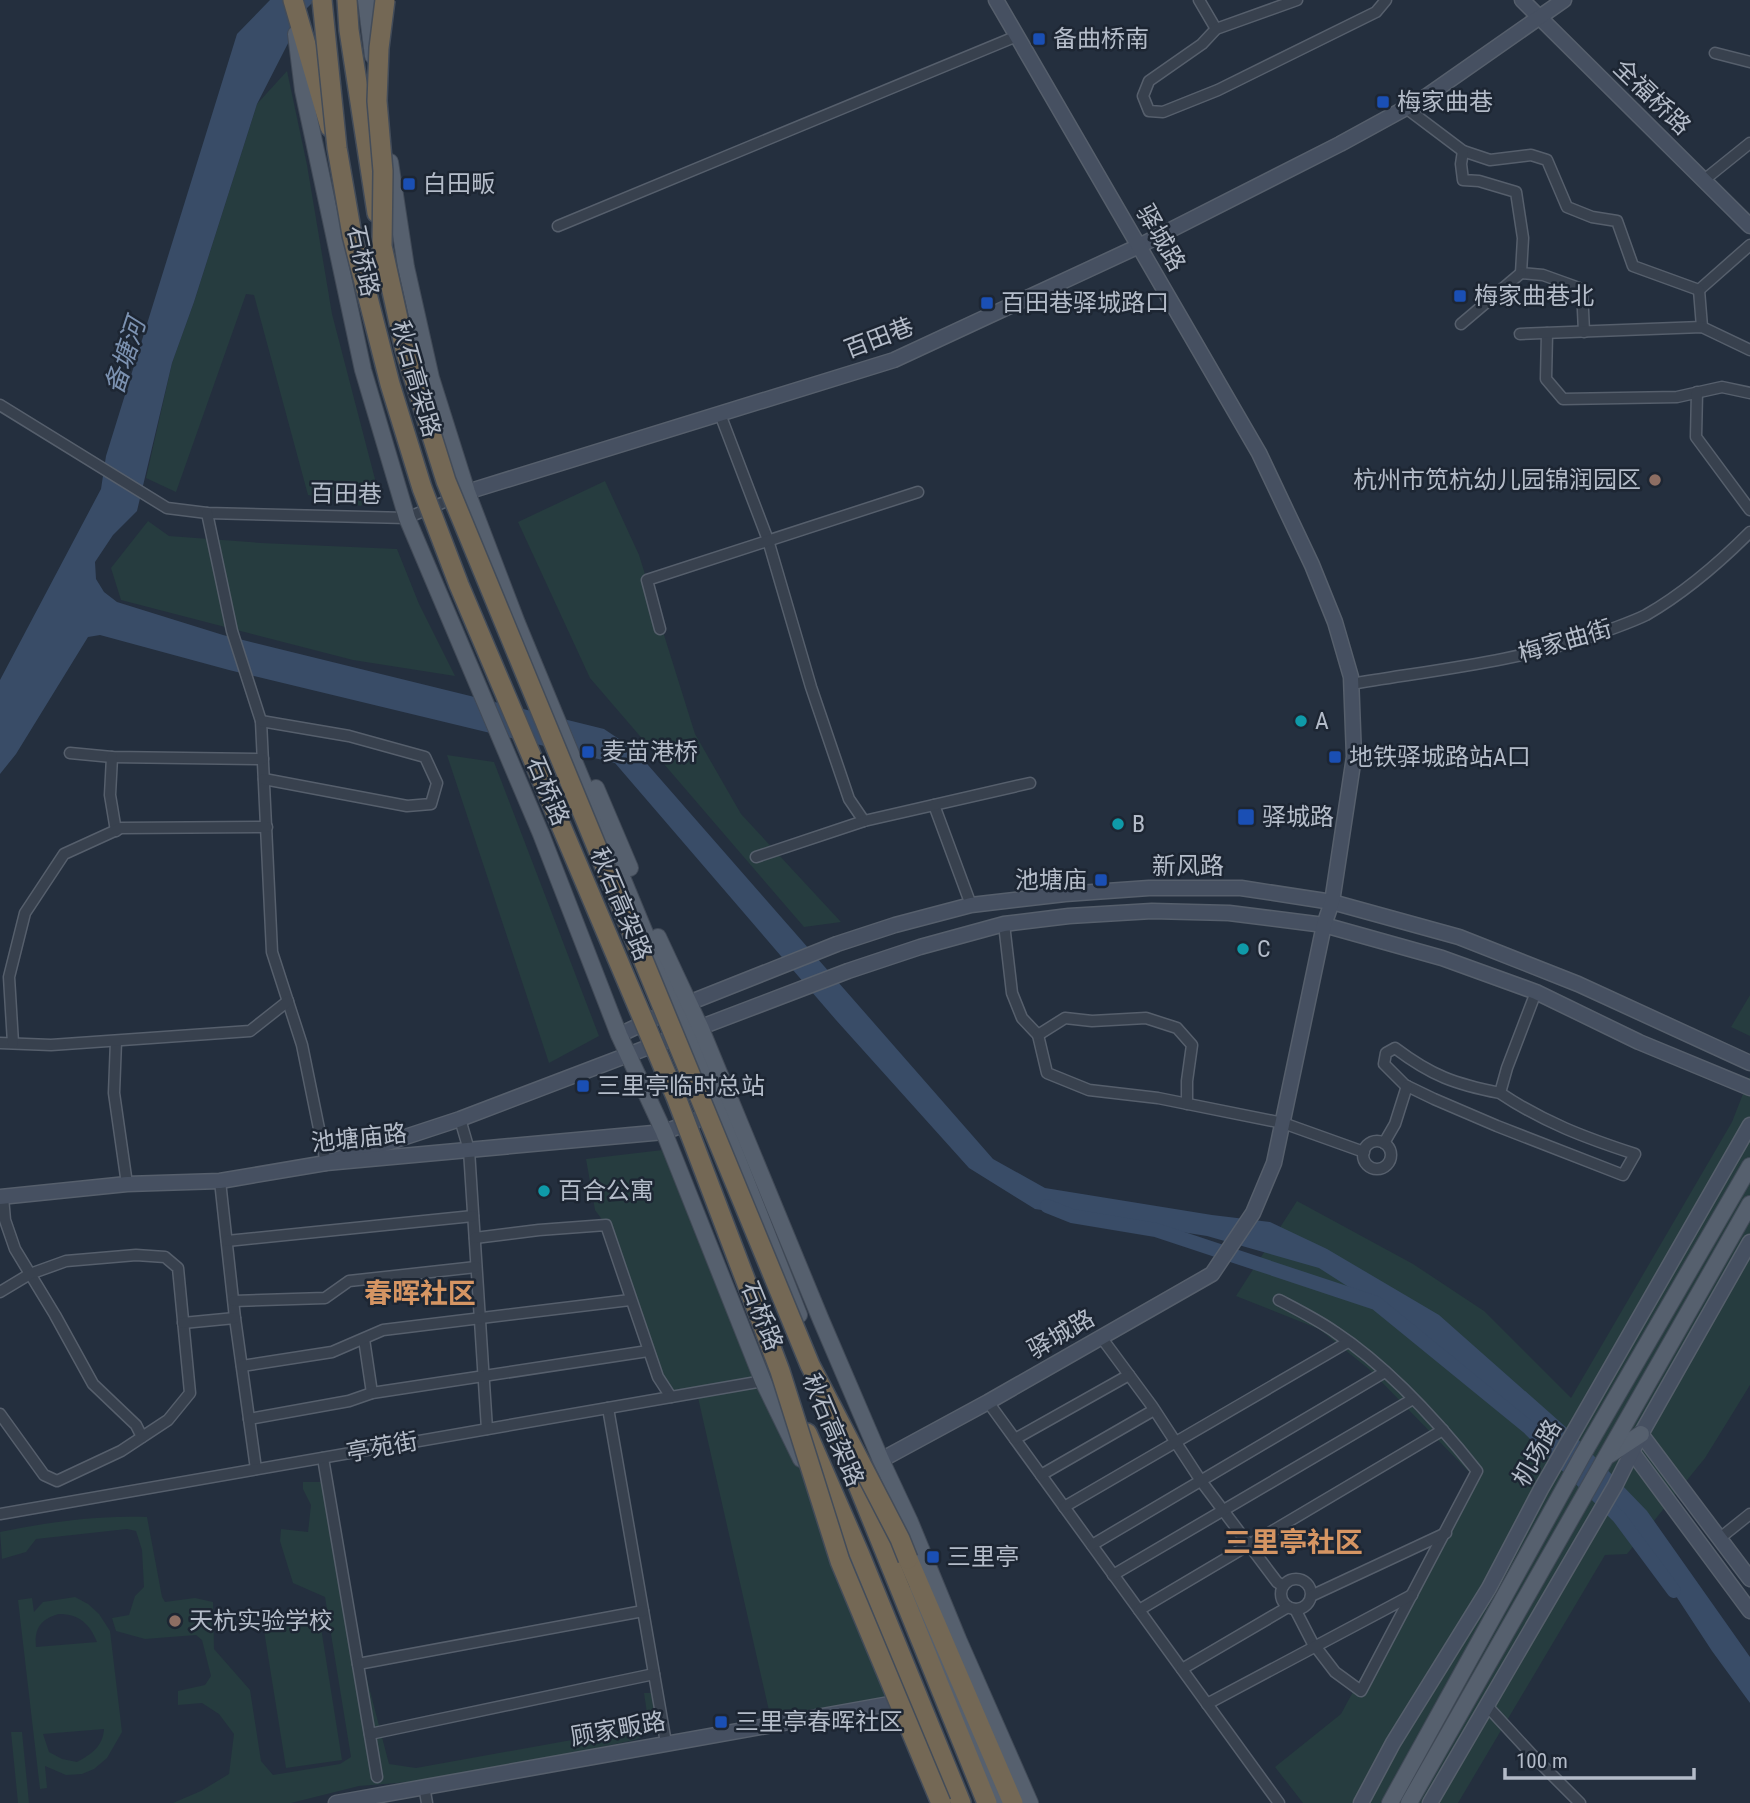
<svg xmlns="http://www.w3.org/2000/svg" width="1750" height="1803" font-family="'Roboto Condensed','Noto Sans SC',sans-serif">
	<style>
		.green { fill: #263c3f; fill-rule: evenodd }
		.water { fill: #394c67 }
		.lines { fill: none; stroke-linecap: round; stroke-linejoin: round }
		.canal { stroke: #394c67; stroke-width: 14 }
		.street-casing { stroke: #565f6c; stroke-width: 13 }
		.secondary-casing { stroke: #565f6c; stroke-width: 17 }
		.primary-casing { stroke: #414a57; stroke-width: 18 }
		.highway-casing { stroke: #434c59; stroke-width: 22 }
		.street { stroke: #38414e; stroke-width: 10 }
		.secondary { stroke: #465061; stroke-width: 14 }
		.primary { stroke: #56606e; stroke-width: 16 }
		.highway { stroke: #746855; stroke-width: 19 }
		.highway-bridge-casing { stroke: #434c59; stroke-width: 22; stroke-linecap: butt }
		.highway-bridge { stroke: #746855; stroke-width: 19 }
		.transit-dot { fill: #1a4fb4; stroke: #1d2633; stroke-width: 2.5 }
		.education-dot { fill: #8d6e63; stroke: #1d2633; stroke-width: 2.5 }
		.culture-dot { fill: #0f9aa8; stroke: #1d2633; stroke-width: 2.5 }
		.labels { text-anchor: middle; stroke-width: 5; stroke-linejoin: round; paint-order: stroke }
		.poi-label { font-size: 24px; fill: #b4bcc9; stroke: #1d2633; text-anchor: start }
		.street-label { font-size: 24px; fill: #b4bcc9; stroke: #1d2633 }
		.water-label { font-size: 26px; font-style: italic; fill: #7c92b1; stroke: #1d2633 }
		.quarter-label { font-size: 28px; font-weight: bold; fill: #d59563; stroke: #1d2633 }
	</style>
	<rect width="100%" height="100%" fill="#242f3e"/>
	<g class="green">
		<polygon points="287,71 307,165 332,314 376,483 361,506 308,495 254,295 246,294 176,492 146,478 172,363 194,302 257,104"/>
		<polygon points="605,481 639,555 695,734 741,814 841,922 804,927 590,678 518,522"/>
		<polygon points="148,521 169,536 261,543 397,549 419,604 455,676 353,660 121,600 111,568"/>
		<polygon points="447,755 494,762 599,1036 549,1063"/>
		<polygon points="1750,995 1750,1036 1731,1027"/>
		<polygon points="1750,1076 1750,1385 1705,1458 1627,1554 1605,1555 1458,1803 1303,1803 1275,1767 1341,1714 1471,1474 1370,1370 1319,1329 1236,1296 1297,1201 1413,1264 1484,1311 1571,1398 1732,1122"/>
		<polygon points="671,1149 894,1703 772,1724 697,1393 671,1397 606,1225 595,1210 586,1159"/>
		<path d="M303,1482H332L365,1672L389,1764L416,1768L649,1726L644,1693H651L657,1729L635,1740L549,1758L435,1780L359,1786L291,1803H173L201,1791L229,1774L234,1734L219,1714L202,1703L178,1705V1691L205,1685L211,1676L202,1640L196,1635L145,1639L116,1631L112,1618L129,1615L135,1596L144,1587L142,1550L136,1531L127,1529L36,1539L26,1552L2,1559L0,1532C49,1522 97,1515 147,1517L162,1597L165,1602L195,1598L213,1602L214,1649L250,1690L261,1761L273,1775L340,1764L351,1757L325,1597L293,1583L280,1541L281,1529L308,1532L311,1505L303,1489Z"/>
		<path d="M75,1597L88,1604L99,1614L110,1631L122,1732L107,1758L94,1769L82,1774L66,1775L45,1766L47,1788L40,1789L18,1600L32,1598L34,1612L43,1602ZM59,1614C79,1614 90,1624 97,1642L36,1647C34,1628 41,1619 59,1614ZM104,1729C103,1746 92,1754 77,1762L62,1759L49,1752L43,1734Z"/>
		<polygon points="318,1609 342,1760 286,1768 262,1618"/>
		<polygon points="11,1732 22,1732 29,1803 18,1803"/>
	</g>
	<polygon class="water" points="270,0 315,0 305,10 257,104 194,302 172,363 137,511 113,535 95,562 96,579 104,592 117,602 223,635 604,729 634,749 993,1159 1045,1188 1212,1215 1270,1222 1327,1249 1439,1315 1568,1429 1647,1511 1750,1657 1750,1703 1712,1651 1619,1509 1425,1336 1319,1268 1207,1236 1035,1209 969,1168 836,1020 615,763 229,670 100,635 88,637 16,754 0,774 0,680 101,489 106,456 237,34"/>
	<g class="lines">
		<polyline class="canal" points="1047,1206 1072,1216 1156,1230 1376,1303 1528,1427 1619,1517 1674,1591"/>
		<g class="street-casing">
			<g id="street">
				<polyline points="1199,0 1216,29"/>
				<polyline points="1297,0 1216,29 1202,44 1149,81 1143,96 1149,111 1163,112 1218,90 1376,12 1386,0"/>
				<polyline points="1715,53 1750,62"/>
				<polyline points="1406,108 1463,151 1490,160 1531,155 1547,160 1567,207 1592,217 1617,221 1633,266 1699,290 1750,245"/>
				<polyline points="1463,151 1461,164 1463,180 1479,181 1516,192 1523,238 1521,273 1543,275 1582,289 1584,332"/>
				<polyline points="1704,180 1750,143"/>
				<polyline points="558,226 1017,36"/>
				<polyline points="1699,290 1702,327"/>
				<polyline points="1461,324 1521,273"/>
				<polyline points="1547,333 1546,379 1563,399 1677,397 1722,387 1750,393"/>
				<polyline points="1520,334 1702,327 1750,350"/>
				<polyline points="1697,392 1696,437 1750,510"/>
				<polyline points="0,405 167,508 207,513 407,518 456,497"/>
				<polyline points="720,414 768,540 811,687 849,799 864,821"/>
				<polyline points="207,513 232,631 261,721 272,952 302,1045 326,1163"/>
				<polyline points="660,629 647,580 918,492"/>
				<path d="M1351,684C1434,670 1521,661 1601,633C1616,627 1632,622 1646,615C1684,593 1719,563 1750,532"/>
				<polyline points="261,721 349,736 425,757 437,783 431,804 407,806 264,779"/>
				<polyline points="70,753 112,757 263,759"/>
				<polyline points="112,757 110,795 116,831"/>
				<polyline points="934,805 971,905"/>
				<polyline points="756,857 864,821 1030,783"/>
				<polyline points="1004,924 1012,993 1022,1018 1038,1035 1047,1073 1089,1090 1158,1098 1283,1123 1364,1152"/>
				<polyline points="1038,1035 1065,1018 1092,1021 1146,1018 1177,1028 1192,1045 1187,1081 1187,1104"/>
				<polyline points="116,1041 114,1093 127,1184"/>
				<polyline points="0,1043 51,1045 250,1031 288,1001"/>
				<polyline points="13,1043 9,977 25,913 64,854 121,828 267,827"/>
				<path d="M1500,1093C1543,1122 1586,1138 1635,1154L1623,1175L1497,1126L1434,1099L1405,1085L1384,1064L1386,1053L1395,1048C1432,1076 1455,1084 1500,1093L1507,1068L1536,992"/>
				<polyline points="460,1119 469,1150 487,1429"/>
				<circle cx="1377" cy="1155" r="14"/>
				<polyline points="1384,1143 1395,1124 1407,1086"/>
				<polyline points="220,1181 235,1318 256,1469"/>
				<polyline points="3,1197 5,1220 15,1249 55,1315 93,1384 136,1425 142,1437"/>
				<polyline points="475,1238 539,1230 606,1225 658,1377 671,1397"/>
				<polyline points="227,1241 473,1216"/>
				<polyline points="0,1292 30,1274 66,1261 136,1255 165,1257 178,1268 190,1393 168,1420 121,1451 57,1481 44,1475 0,1414"/>
				<path d="M1279,1300C1298,1310 1318,1320 1335,1332C1388,1367 1438,1422 1477,1471L1361,1691L1335,1672L1312,1642L1295,1609"/>
				<polyline points="234,1301 325,1298 349,1281 476,1267"/>
				<polyline points="183,1323 235,1318"/>
				<polyline points="1101,1337 1152,1406 1201,1481 1277,1582 1283,1586"/>
				<polyline points="364,1339 372,1393"/>
				<polyline points="242,1366 332,1352 383,1330 630,1300"/>
				<polyline points="988,1402 1279,1803"/>
				<polyline points="608,1408 666,1743"/>
				<polyline points="249,1419 349,1401 372,1393 648,1351"/>
				<polyline points="1015,1439 1129,1375"/>
				<polyline points="323,1458 377,1777"/>
				<polyline points="1041,1475 1154,1410"/>
				<polyline points="1064,1507 1348,1342"/>
				<polyline points="0,1514 763,1381"/>
				<polyline points="1720,1538 1750,1514"/>
				<polyline points="1092,1545 1385,1372"/>
				<polyline points="1113,1575 1413,1399"/>
				<circle cx="1296" cy="1594" r="15"/>
				<polyline points="1311,1596 1446,1533"/>
				<polyline points="1139,1610 1443,1430"/>
				<polyline points="358,1664 643,1611"/>
				<polyline points="1182,1669 1288,1607"/>
				<polyline points="1207,1704 1412,1595"/>
				<polyline points="1488,1707 1535,1758 1580,1803"/>
				<polyline points="370,1734 654,1674"/>
				<polyline points="424,1786 427,1803"/>
			</g>
		</g>
		<g class="secondary-casing">
			<g id="secondary">
				<polyline points="1522,0 1750,226"/>
				<polyline points="467,492 894,360 1139,246 1340,144 1424,98 1564,0"/>
				<polyline points="619,1035 676,1008 837,944 895,925 971,905 1065,894 1149,888 1241,888 1332,902 1459,937 1578,984 1750,1063"/>
				<polyline points="326,1163 460,1119 848,971 920,947 1004,924 1069,916 1152,911 1229,913 1324,925 1442,958 1536,992 1639,1042 1750,1088"/>
				<polyline points="0,1197 127,1184 220,1181 326,1163 664,1132 716,1113"/>
				<polyline points="1641,1434 1750,1579"/>
				<polyline points="1633,1453 1750,1611"/>
				<polyline points="862,1479 881,1460 988,1402 1212,1274 1253,1213 1274,1163 1324,925 1332,902 1354,757 1351,677 1335,622 1312,565 1259,453 996,0"/>
				<polyline points="336,1803 906,1701"/>
				<polyline points="1361,1803 1393,1743 1489,1588 1541,1489 1750,1125"/>
				<polyline points="1430,1803 1615,1486 1641,1434 1750,1242"/>
			</g>
		</g>
		<g class="primary-casing">
			<g id="primary">
				<polyline points="366,0 373,56"/>
				<polyline points="296,34 303,90 363,370 407,518 541,834 619,1035 664,1132 763,1381 801,1459"/>
				<polyline points="390,162 406,267 431,378 467,492 517,623 676,1008 688,1033 799,1315"/>
				<polyline points="596,788 630,868"/>
				<polyline points="658,937 701,1029 821,1320 881,1460 910,1522 958,1639 1030,1803"/>
				<polyline points="1609,1455 1641,1434"/>
				<polyline points="840,1539 915,1718"/>
				<polyline points="912,1595 949,1679 998,1803"/>
				<polyline points="1390,1803 1582,1456 1750,1166"/>
				<polyline points="1409,1803 1750,1204"/>
			</g>
		</g>
		<g class="highway-casing">
			<g id="highway">
				<polyline points="293,0 330,127"/>
				<polyline points="347,0 349,30 377,213"/>
				<polyline points="836,1431 987,1803"/>
				<polyline points="807,1433 860,1555 961,1803"/>
				<polyline points="908,1559 1013,1803"/>
			</g>
		</g>
		<use href="#street" class="street"/>
		<use href="#secondary" class="secondary"/>
		<use href="#primary" class="primary"/>
		<use href="#highway" class="highway"/>
		<g class="highway-bridge-casing">
			<g id="highway-bridge">
				<polyline points="322,0 337,148 352,235 390,384 422,488 459,585 676,1097 780,1371 840,1561 941,1803"/>
				<polyline points="385,0 379,48 377,101 383,171 382,246 405,350 446,481 810,1365 900,1539 908,1559"/>
			</g>
		</g>
		<use href="#highway-bridge" class="highway-bridge"/>
	</g>
	<g class="transit-dot">
		<rect x="1032" y="32" width="14" height="14" rx="3.5"/>
		<rect x="1376" y="95" width="14" height="14" rx="3.5"/>
		<rect x="402" y="177" width="14" height="14" rx="3.5"/>
		<rect x="1453" y="289" width="14" height="14" rx="3.5"/>
		<rect x="980" y="296" width="14" height="14" rx="3.5"/>
		<rect x="581" y="745" width="14" height="14" rx="3.5"/>
		<rect x="1328" y="750" width="14" height="14" rx="3.5"/>
		<rect x="1237" y="808" width="18" height="18" rx="3.5"/>
		<rect x="1094" y="873" width="14" height="14" rx="3.5"/>
		<rect x="576" y="1079" width="14" height="14" rx="3.5"/>
		<rect x="926" y="1550" width="14" height="14" rx="3.5"/>
		<rect x="714" y="1715" width="14" height="14" rx="3.5"/>
	</g>
	<g class="education-dot">
		<circle cx="1655" cy="480" r="7"/>
		<circle cx="175" cy="1621" r="7"/>
	</g>
	<g class="culture-dot">
		<circle cx="1301" cy="721" r="7"/>
		<circle cx="1118" cy="824" r="7"/>
		<circle cx="1243" cy="949" r="7"/>
		<circle cx="544" cy="1191" r="7"/>
	</g>
	<g class="labels">
		<g class="poi-label">
			<text x="1053" y="47">备曲桥南</text>
			<text x="1397" y="110">梅家曲巷</text>
			<text x="423" y="192">白田畈</text>
			<text x="1474" y="304">梅家曲巷北</text>
			<text x="1001" y="311">百田巷驿城路口</text>
			<text x="1641" y="488" text-anchor="end">杭州市笕杭幼儿园锦润园区</text>
			<text x="1315" y="729">A</text>
			<text x="602" y="760">麦苗港桥</text>
			<text x="1349" y="765">地铁驿城路站A口</text>
			<text x="1262" y="825">驿城路</text>
			<text x="1132" y="832">B</text>
			<text x="1087" y="888" text-anchor="end">池塘庙</text>
			<text x="1257" y="957">C</text>
			<text x="597" y="1094">三里亭临时总站</text>
			<text x="558" y="1199">百合公寓</text>
			<text x="947" y="1565">三里亭</text>
			<text x="189" y="1629">天杭实验学校</text>
			<text x="735" y="1730">三里亭春晖社区</text>
		</g>
		<g class="street-label">
			<text transform="translate(1652 97) rotate(44)" y="8">全福桥路</text>
			<text transform="translate(1161 238) rotate(60)" y="8">驿城路</text>
			<text transform="translate(363 261) rotate(78)" y="8">石桥路</text>
			<text transform="translate(879 338) rotate(-21)" y="8">百田巷</text>
			<text transform="translate(416 379) rotate(74)" y="8">秋石高架路</text>
			<text transform="translate(346 494) rotate(1)" y="8">百田巷</text>
			<text transform="translate(1565 641) rotate(-16)" y="8">梅家曲街</text>
			<text transform="translate(548 791) rotate(67)" y="8">石桥路</text>
			<text x="1188" y="874">新风路</text>
			<text transform="translate(621 904) rotate(67)" y="8">秋石高架路</text>
			<text transform="translate(359 1138) rotate(-6)" y="8">池塘庙路</text>
			<text transform="translate(762 1316) rotate(68)" y="8">石桥路</text>
			<text transform="translate(1061 1334) rotate(-30)" y="8">驿城路</text>
			<text transform="translate(833 1430) rotate(67)" y="8">秋石高架路</text>
			<text transform="translate(382 1447) rotate(-10)" y="8">亭苑街</text>
			<text transform="translate(1537 1453) rotate(-60)" y="8">机场路</text>
			<text transform="translate(618 1729) rotate(-10)" y="8">顾家畈路</text>
		</g>
		<g class="water-label">
			<text transform="translate(125 356) rotate(-72)" y="9">备塘河</text>
		</g>
		<g class="quarter-label">
			<text x="420" y="1303">春晖社区</text>
			<text x="1293" y="1552">三里亭社区</text>
		</g>
	</g>
	<path d="M1505 1768v10h189v-10" fill="none" stroke="#b4bcc9" stroke-width="3.5"/>
	<text x="1516" y="1768" font-size="21" fill="#b4bcc9" stroke="#1d2633" stroke-width="5" paint-order="stroke">100 m</text>
</svg>
